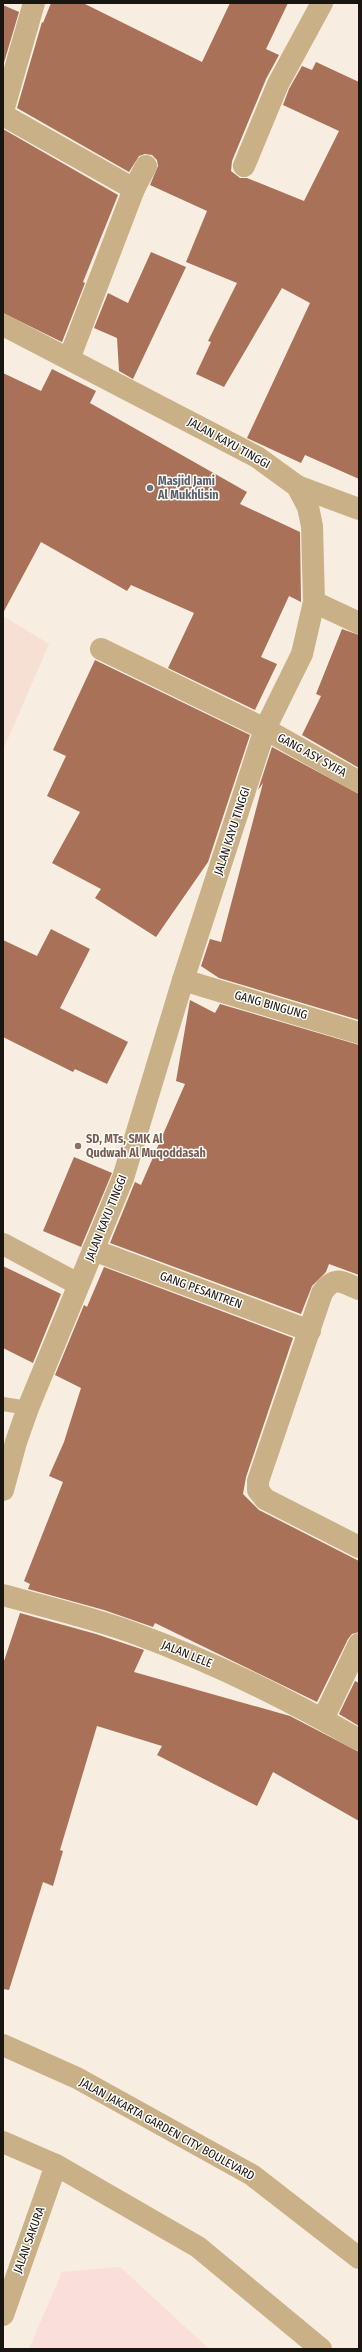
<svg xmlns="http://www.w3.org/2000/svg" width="362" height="2352" font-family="'Fira Sans Condensed',sans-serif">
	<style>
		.commercial { fill: #f9ded9 }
		.industrial { fill: #f6e0d3 }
		.building { fill: #a97158 }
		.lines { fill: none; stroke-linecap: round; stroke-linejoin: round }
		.service { stroke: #c9b087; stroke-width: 14 }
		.minor { stroke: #c9b087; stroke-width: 22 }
		.tertiary { stroke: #c9b087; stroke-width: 22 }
		.worship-dot { fill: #6b7280; stroke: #fefcf9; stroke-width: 1.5 }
		.education-dot { fill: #8d6e63; stroke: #fefcf9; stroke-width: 1.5 }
		.labels { text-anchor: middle; stroke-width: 3; stroke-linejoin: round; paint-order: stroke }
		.street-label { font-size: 12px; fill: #191611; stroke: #fefcf9 }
		.worship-label { font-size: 12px; font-weight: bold; fill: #5b616d; stroke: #fefcf9; text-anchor: start }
		.education-label { font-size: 12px; font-weight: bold; fill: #785e54; stroke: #fefcf9; text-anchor: start }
	</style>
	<rect width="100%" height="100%" fill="#f7ede0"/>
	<polygon class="commercial" points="120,2267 209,2349 29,2349 62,2272"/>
	<polygon class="industrial" points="3,616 49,644 3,750"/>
	<g class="building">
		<polygon points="51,3 83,3 202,62 230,3 288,3 266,49 279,55 266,79 232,161 231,171 240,178 247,178 304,201 339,131 283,105 289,89 302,66 312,70 316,62 359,82 359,479 305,455 301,463 247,438 310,303 282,288 224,387 196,374 211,342 208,341 237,283 186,262 207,211 150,185 158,166 157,160 152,155 145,154 139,156 129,172 17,108 42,22 43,23"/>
		<polygon points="3,5 19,12 3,66"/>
		<polygon points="3,129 118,195 83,282 85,283 62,342 3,313"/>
		<polygon points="151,252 186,267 133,379 119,371 117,338 94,328 108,293 128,303"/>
		<polygon points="52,369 96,391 90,403 247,492 240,504 300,532 301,602 289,596 261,657 277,664 255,710 168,668 194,613 131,585 127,591 41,542 3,613 3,373 41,391"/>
		<polygon points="342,629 359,635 359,768 302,735 321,696 316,694"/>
		<polygon points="95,660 250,735 208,862 156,937 95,898 101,889 52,863 80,812 47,796 66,756 53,750"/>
		<polygon points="272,747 359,794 359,1020 219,978 201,966 210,939 221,942 263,783 258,790"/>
		<polygon points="51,929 90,949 60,1008 128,1042 107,1084 75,1069 73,1072 3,1037 3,940 37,956"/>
		<polygon points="190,1000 215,1013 220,1004 359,1045 359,1275 329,1264 326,1272 312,1286 301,1314 110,1243 135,1182 141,1185 185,1084 176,1081"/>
		<polygon points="74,1157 112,1173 81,1247 43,1231"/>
		<polygon points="3,1266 61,1294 33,1363 3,1348"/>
		<polygon points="104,1267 293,1338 246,1477 243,1494 259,1510 359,1561 359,1632 352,1634 348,1639 317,1702 155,1623 153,1627 104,1610 28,1589 30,1584 24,1581 63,1482 49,1476 64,1442 81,1388 55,1375 84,1305 87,1307"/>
		<polygon points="20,1613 96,1634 144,1650 134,1672 290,1716 359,1752 359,1821 273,1772 257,1806 157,1755 162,1746 97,1726 60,1850 63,1851 53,1886 43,1882 9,1990 3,1989 3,1664"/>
		<polygon points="355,1681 359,1683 359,1726 339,1714"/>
	</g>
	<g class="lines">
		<polyline class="service" points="3,1404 28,1408"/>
		<g class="minor">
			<polyline points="3,115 134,189"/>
			<polyline points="244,166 278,84 322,3"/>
			<polyline points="69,359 134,189 146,166"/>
			<polyline points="297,486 359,509"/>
			<polyline points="314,602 359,623"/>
			<polyline points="101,649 265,729 359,782"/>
			<polyline points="183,980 359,1033"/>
			<polyline points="3,1244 78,1284"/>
			<polyline points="93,1250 310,1331"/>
			<path d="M359,1289C342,1282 334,1275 322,1293L258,1481V1490L265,1499L359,1547"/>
			<path d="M3,1595C46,1607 90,1617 131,1632C211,1661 286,1698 359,1740"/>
			<polyline points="323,1719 359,1644"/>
			<polyline points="3,2315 56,2165"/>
		</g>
		<g class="tertiary">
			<polyline points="3,111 34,3"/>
			<polyline points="3,325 257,457 297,486 308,507 312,526 314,602 302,654 265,729 183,980 123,1178 28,1408 16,1442 3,1490"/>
			<polyline points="3,2045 77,2078 252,2175 359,2258"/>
			<polyline points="3,2142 56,2165 198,2247 321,2349"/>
		</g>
	</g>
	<circle class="worship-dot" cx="150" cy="488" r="4"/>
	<circle class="education-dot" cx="78" cy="1146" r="4"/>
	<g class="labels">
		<g class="street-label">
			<text transform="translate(229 443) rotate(29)" y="4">JALAN KAYU TINGGI</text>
			<text transform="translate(312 755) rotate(29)" y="4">GANG ASY SYIFA</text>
			<text transform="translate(232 831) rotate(-72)" y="4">JALAN KAYU TINGGI</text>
			<text transform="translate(271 1005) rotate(16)" y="4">GANG BINGUNG</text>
			<text transform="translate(106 1218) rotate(-68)" y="4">JALAN KAYU TINGGI</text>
			<text transform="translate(201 1290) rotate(20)" y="4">GANG PESANTREN</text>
			<text transform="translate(187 1654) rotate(22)" y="4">JALAN LELE</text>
			<text transform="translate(167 2129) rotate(29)" y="4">JALAN JAKARTA GARDEN CITY BOULEVARD</text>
			<text transform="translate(29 2240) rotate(-70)" y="4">JALAN SAKURA</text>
		</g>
		<g class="worship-label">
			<text x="158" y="485">Masjid Jami<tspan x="158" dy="14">Al Mukhlisin</tspan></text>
		</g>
		<g class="education-label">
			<text x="86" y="1143">SD, MTs, SMK Al<tspan x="86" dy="14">Qudwah Al Muqoddasah</tspan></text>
		</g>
	</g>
	<rect width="362" height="2352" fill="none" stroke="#191611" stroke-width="8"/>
</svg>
